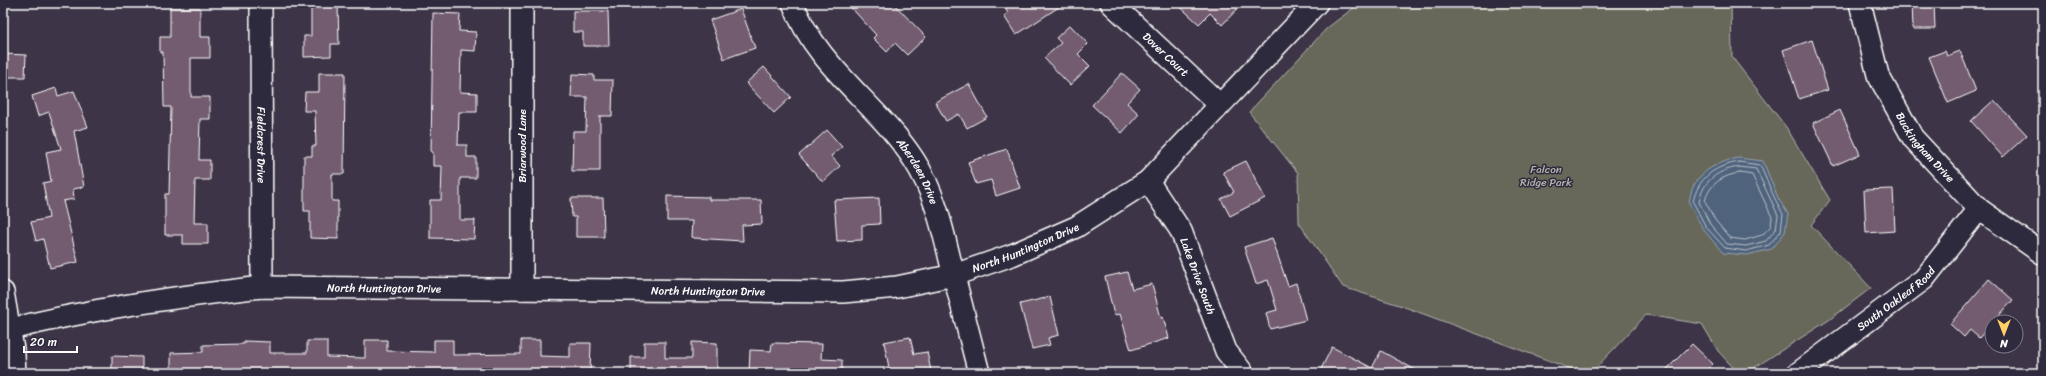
<svg xmlns="http://www.w3.org/2000/svg" width="2046" height="376" font-family="Sriracha,sans-serif">
	<style>
		.green { fill: #67685a; stroke: #b3b4ac }
		.water { fill: #50647b; stroke: #96a2b0 }
		.lines { fill: none; stroke-linecap: round; stroke-linejoin: round }
		.shore { stroke: #b9c1ca; stroke-width: 1 }
		.building { fill: #735b6f; stroke: #fff }
		.minor-casing { stroke: #fff; stroke-width: 24 }
		.minor { stroke: #2f2a3d; stroke-width: 21 }
		.labels { text-anchor: middle; stroke-width: 3; stroke-linejoin: round; paint-order: stroke }
		.street-label { font-size: 11px; fill: #fff; stroke: #2f2a3d }
		.park-label { font-size: 11px; fill: #b3b4ac; stroke: #2f2a3d }
	</style>
	<rect width="100%" height="100%" fill="#3d3447"/>
	<filter id="ink" filterUnits="userSpaceOnUse"><feTurbulence type="fractalNoise" baseFrequency=".025" numOctaves="2"/><feDisplacementMap in="SourceGraphic" scale="8" xChannelSelector="R" yChannelSelector="G"/><feConvolveMatrix kernelMatrix="1 2 1 2 8 2 1 2 1" color-interpolation-filters="sRGB"/></filter>
	<g filter="url(#ink)">
		<polygon class="green" points="1360,3 1731,3 1732,57 1786,127 1830,200 1811,225 1871,288 1829,320 1746,373 1738,373 1718,351 1702,324 1646,315 1591,373 1582,373 1402,306 1343,287 1299,223 1298,173 1249,112 1327,28"/>
		<path class="water" d="M1738,158L1763,161L1778,198L1788,214L1785,232L1772,249L1747,255L1723,253L1703,229L1689,203C1690,197 1691,190 1694,185C1702,169 1722,161 1738,158Z"/>
		<g class="lines">
			<g class="shore">
				<path d="M1739,162L1760,165L1775,199L1783,214L1781,231L1769,245L1746,251L1725,248L1706,227L1693,202C1698,178 1714,166 1739,162Z"/>
				<path d="M1739,167L1756,169L1778,215L1776,229L1766,241L1746,246L1727,244L1710,224L1699,202C1703,180 1718,170 1739,167Z"/>
				<path d="M1740,173L1752,175L1772,217L1771,226L1762,235L1745,240L1730,238L1715,220L1705,201C1709,184 1723,175 1740,173Z"/>
			</g>
		</g>
		<g class="building">
			<polygon points="847,3 893,3 926,37 907,55 895,43 887,52 873,38 876,35"/>
			<polygon points="1002,3 1065,3 1016,35 1004,16 1008,13"/>
			<polygon points="1176,3 1243,3 1222,25 1210,13 1199,24"/>
			<polygon points="1912,3 1934,3 1935,29 1913,29"/>
			<polygon points="311,6 338,6 339,44 331,44 331,56 304,57 304,36 311,36"/>
			<polygon points="170,8 200,8 200,37 210,37 210,58 191,58 191,97 210,97 210,119 200,119 199,160 210,160 210,180 195,180 194,223 208,223 208,244 183,244 183,235 165,235 165,194 169,194 171,107 164,107 163,52 160,52 160,37 170,37"/>
			<polygon points="741,9 755,48 724,59 710,20"/>
			<polygon points="573,11 608,11 609,46 583,46 583,32 573,32"/>
			<polygon points="433,13 460,14 459,31 476,32 475,51 461,50 460,92 477,93 477,112 459,112 458,145 467,145 467,157 476,157 476,178 460,178 460,220 475,220 474,239 430,238 430,200 441,200 442,166 433,166 433,152 431,152"/>
			<polygon points="1070,25 1088,44 1078,54 1090,66 1070,85 1044,58 1061,43 1056,38"/>
			<polygon points="1812,40 1828,90 1799,99 1783,50"/>
			<polygon points="1945,51 1947,56 1960,51 1976,91 1948,103 1929,57"/>
			<polygon points="3,54 26,55 25,77 3,77"/>
			<polygon points="764,67 791,97 774,113 746,83"/>
			<polygon points="319,73 345,73 344,174 332,174 332,201 338,201 338,239 310,238 310,211 304,211 304,156 312,156 312,146 316,146 315,111 304,111 305,92 319,92"/>
			<polygon points="1122,73 1140,89 1127,103 1139,114 1122,133 1092,105"/>
			<polygon points="572,74 594,75 594,80 613,80 612,116 600,116 600,171 572,171 573,131 586,131 587,97 571,97"/>
			<polygon points="969,84 987,117 967,128 959,114 946,121 935,102"/>
			<polygon points="56,88 58,96 74,91 88,127 74,131 84,187 73,189 74,199 63,201 78,262 50,268 43,239 36,241 31,222 49,218 43,183 51,181 46,152 61,149 49,112 38,116 32,96"/>
			<polygon points="1994,100 2027,135 2003,157 1971,121"/>
			<polygon points="1840,110 1860,154 1833,166 1813,123"/>
			<polygon points="827,130 842,147 831,156 840,166 823,182 799,155"/>
			<polygon points="1007,149 1020,188 996,196 991,180 976,184 968,162"/>
			<polygon points="1246,161 1265,198 1230,216 1221,199 1234,192 1223,172"/>
			<polygon points="1893,189 1895,231 1866,233 1864,190"/>
			<polygon points="667,196 709,197 709,200 761,200 762,224 742,225 743,241 694,238 691,237 692,221 667,221"/>
			<polygon points="571,198 603,198 604,237 576,237 576,217 572,217"/>
			<polygon points="879,198 880,224 862,225 862,240 837,241 834,200"/>
			<polygon points="1272,238 1288,286 1296,283 1306,320 1270,329 1266,313 1277,310 1268,280 1256,284 1244,247"/>
			<polygon points="1127,272 1132,289 1152,284 1161,318 1163,317 1169,338 1131,350 1120,314 1114,315 1105,277"/>
			<polygon points="1989,279 2013,300 1979,338 1970,330 1964,337 1950,324"/>
			<polygon points="1050,297 1059,335 1048,338 1050,345 1032,349 1020,304"/>
			<polygon points="910,337 914,354 927,352 931,371 890,373 884,342"/>
			<polygon points="365,340 387,340 387,351 434,352 434,340 453,340 453,355 521,354 521,340 540,340 540,356 570,357 570,343 591,343 590,373 244,373 244,371 171,373 171,353 203,352 203,345 244,344 244,341 270,342 270,353 307,353 307,341 327,341 327,357 365,358"/>
			<polygon points="644,342 665,342 665,358 692,358 692,342 717,343 717,373 631,373 631,357 644,357"/>
			<polygon points="772,343 822,344 821,359 842,360 842,373 749,373 750,350 771,351"/>
			<polygon points="1692,344 1713,364 1704,373 1663,373"/>
			<polygon points="1332,347 1372,368 1381,351 1421,373 1330,373 1321,369"/>
			<polygon points="112,356 142,357 142,373 112,373"/>
		</g>
		<g class="lines">
			<g class="minor-casing">
				<g id="minor">
					<path id="s1" d="M261,3L262,287"/>
					<polyline points="522,3 522,289"/>
					<path id="s2" d="M793,3C816,67 878,104 914,160C935,192 943,231 952,268C961,303 970,338 979,373"/>
					<path id="s3" d="M1111,3L1220,105"/>
					<path id="s4" d="M1860,3L1878,75L1913,138L1979,209L2043,254"/>
					<path id="s5" d="M1148,181L1181,231L1226,351L1243,373"/>
					<polyline points="3,292 14,355 15,373"/>
					<path id="s6" d="M3,331C88,309 175,297 262,287L843,292L897,287L954,275L1012,255L1076,227L1148,181L1317,3"/>
					<path id="s7" d="M1798,373L1924,279L1979,209"/>
				</g>
			</g>
			<use href="#minor" class="minor"/>
		</g>
	</g>
	<g class="labels">
		<g class="street-label">
			<text dy="4" stroke="none"><textPath href="#s3" startOffset="75">Dover Court</textPath></text>
			<text dy="4" stroke="none"><textPath href="#s1" startOffset="142">Fieldcrest Drive</textPath></text>
			<text transform="translate(522 146) rotate(-90)" y="4">Briarwood Lane</text>
			<text dy="4" stroke="none"><textPath href="#s4" startOffset="161">Buckingham Drive</textPath></text>
			<text dy="4" stroke="none"><textPath href="#s2" startOffset="211">Aberdeen Drive</textPath></text>
			<text dy="4" stroke="none"><textPath href="#s6" startOffset="1033">North Huntington Drive</textPath></text>
			<text dy="4" stroke="none"><textPath href="#s5" startOffset="108">Lake Drive South</textPath></text>
			<text dy="4" stroke="none"><textPath href="#s6" startOffset="385">North Huntington Drive</textPath></text>
			<text dy="4" stroke="none"><textPath href="#s6" startOffset="709">North Huntington Drive</textPath></text>
			<text dy="4" stroke="none"><textPath href="#s7" startOffset="123">South Oakleaf Road</textPath></text>
		</g>
		<g class="park-label">
			<text x="1546" y="173">Falcon<tspan x="1546" dy="13">Ridge Park</tspan></text>
		</g>
	</g>
	<rect width="2046" height="376" fill="none" stroke="#2f2a3d" stroke-width="16"/>
	<rect x="8" y="8" width="2030" height="360" fill="none" stroke="#fff" stroke-width="1.5" filter="url(#ink)"/>
	<g transform="translate(2004 334) rotate(180)"><circle r="19" fill="#2f2a3d" stroke="#827f8b"/>
	<path d="M0-3L7 15L0 10L-7 15Z" fill="#ffd166"/>
	<text y="-6" font-size="11" font-weight="bold" text-anchor="middle" fill="#ffffff">N</text>
	</g>
	<path d="M24 346v6h53v-6" fill="none" stroke="#ffffff" stroke-width="2"/>
	<text x="30" y="346" font-size="12" fill="#ffffff" stroke="#2f2a3d" stroke-width="3" paint-order="stroke">20 m</text>
</svg>
